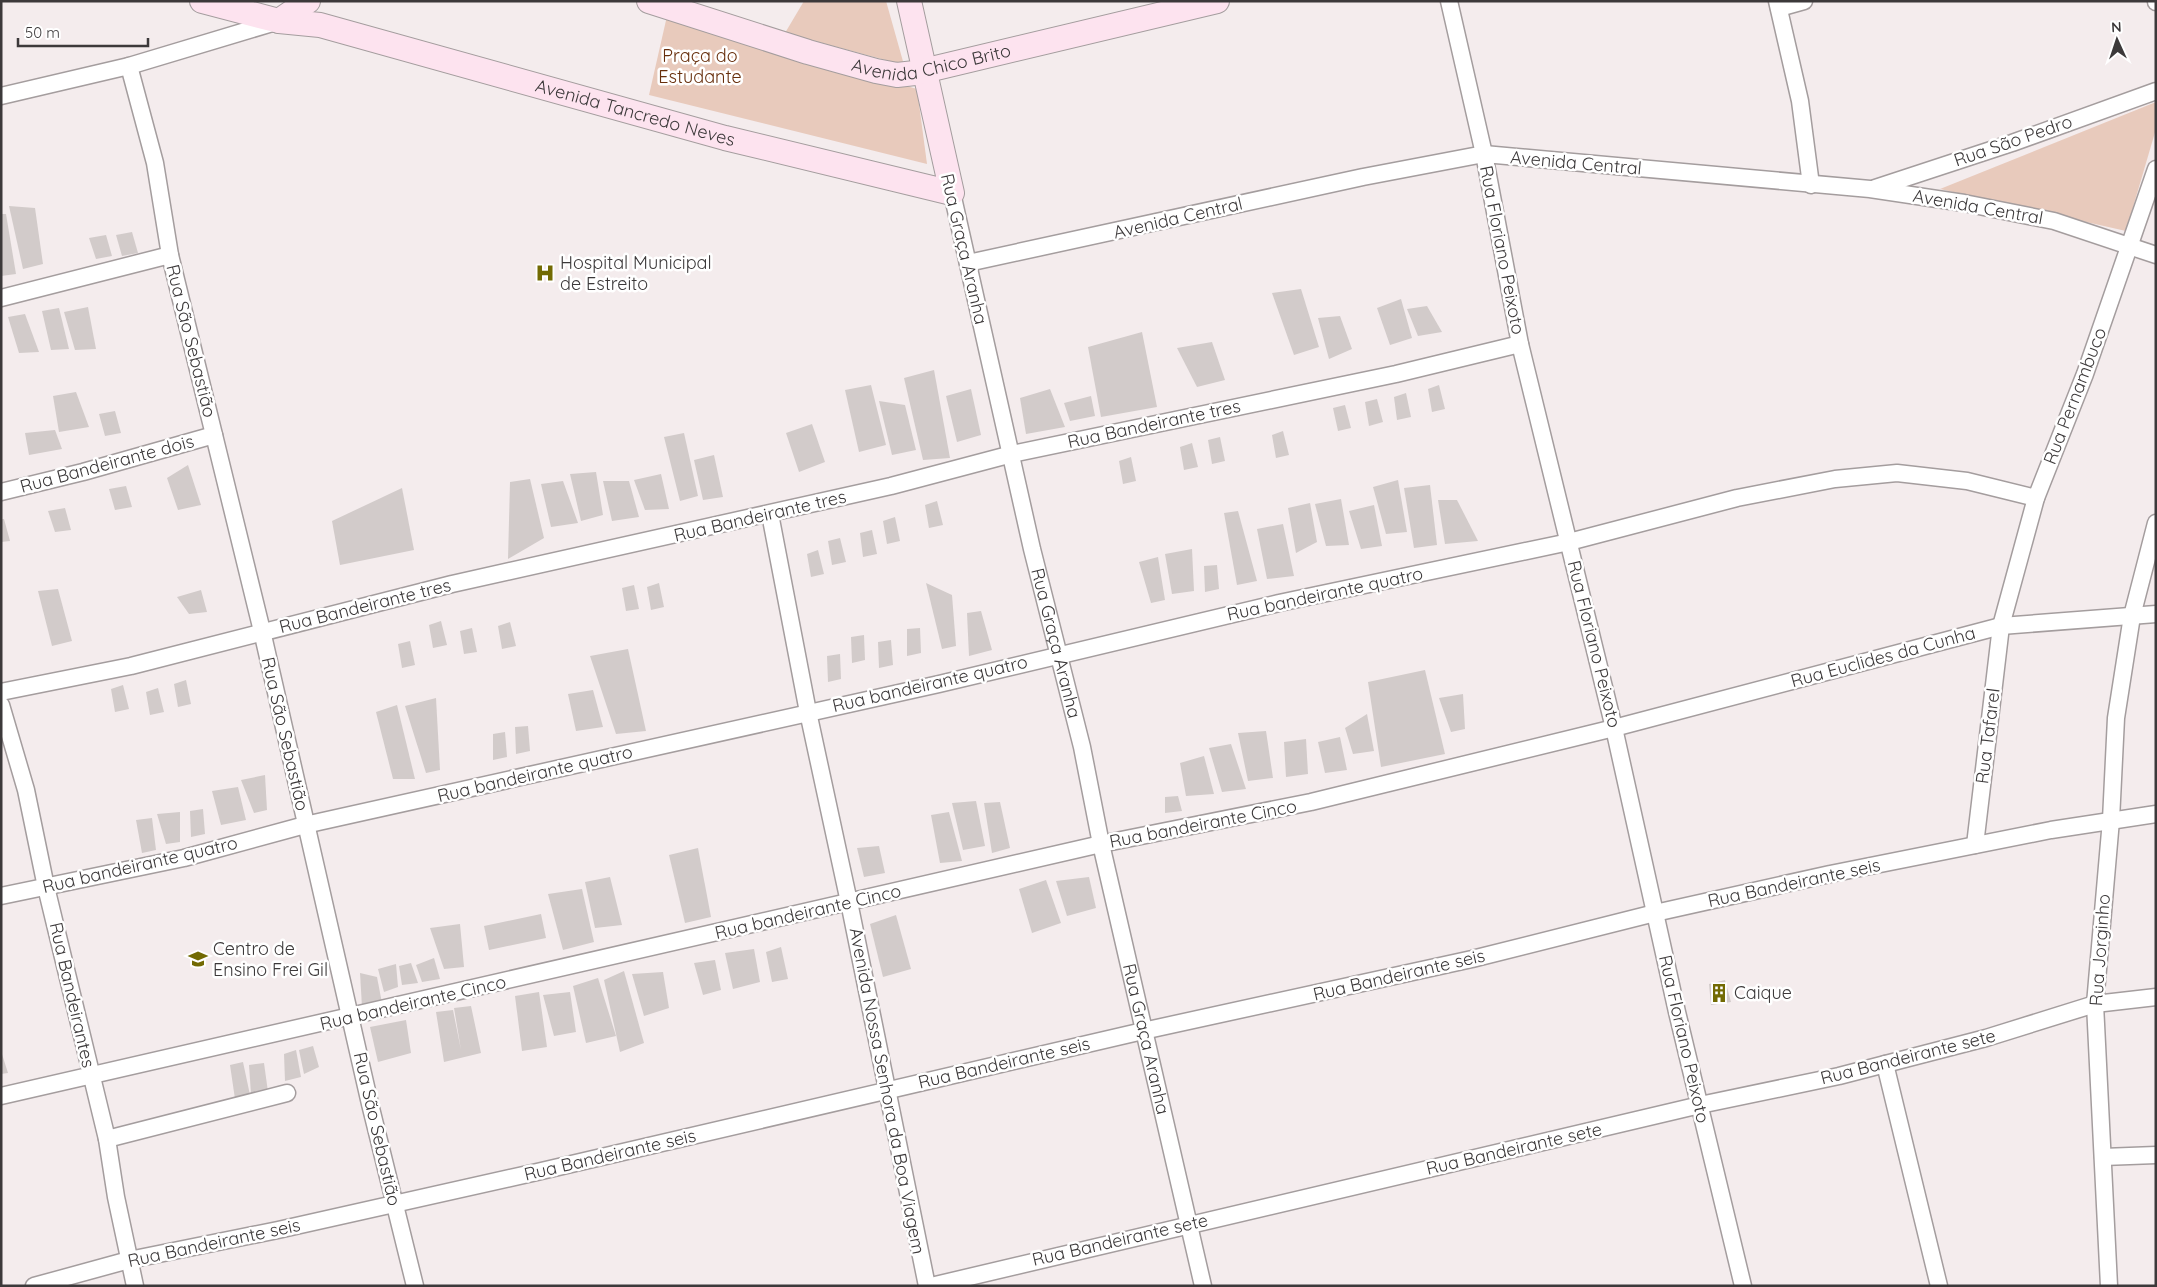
<svg xmlns="http://www.w3.org/2000/svg" width="2157" height="1287" font-family="Quicksand,sans-serif">
	<style>
		.green { fill: #e8cabc }
		.building { fill: #d2cbca }
		.lines { fill: none; stroke-linecap: round; stroke-linejoin: round }
		.street-casing { stroke: #a49d9e; stroke-width: 19 }
		.secondary-casing { stroke: #a49d9e; stroke-width: 26 }
		.street { stroke: #fff; stroke-width: 16 }
		.secondary { stroke: #fde3ef; stroke-width: 24 }
		.labels { text-anchor: middle; stroke-width: 5; stroke-linejoin: round; paint-order: stroke }
		.street-label { font-size: 18px; fill: #3c393a; stroke: #fff }
		.park-label { font-size: 18px; fill: #672e0b; stroke: #fff }
		.poi-label { font-size: 18px; fill: #3c393a; stroke: #fff; text-anchor: start }
	</style>
	<rect width="100%" height="100%" fill="#f4eced"/>
	<g class="green">
		<polygon points="804,1 886,1 904,65 785,33"/>
		<polygon points="667,16 917,89 927,164 649,95"/>
		<polygon points="2156,102 2156,129 2126,231 1940,189"/>
	</g>
	<g class="building">
		<polygon points="9,206 35,208 43,264 23,269"/>
		<polygon points="1,214 6,214 16,274 1,276"/>
		<polygon points="132,232 138,253 122,256 116,235"/>
		<polygon points="106,235 112,256 96,259 89,238"/>
		<polygon points="1301,289 1319,347 1294,355 1272,293"/>
		<polygon points="1401,299 1412,338 1390,345 1377,308"/>
		<polygon points="1427,306 1442,332 1418,336 1407,309"/>
		<polygon points="88,307 96,349 75,350 64,312"/>
		<polygon points="59,308 69,349 51,350 42,311"/>
		<polygon points="25,314 39,352 19,353 8,317"/>
		<polygon points="1340,316 1352,349 1329,359 1318,318"/>
		<polygon points="1142,332 1157,407 1101,417 1088,347"/>
		<polygon points="1212,342 1225,380 1197,387 1177,348"/>
		<polygon points="934,370 950,458 923,460 904,378"/>
		<polygon points="871,385 886,445 859,452 845,390"/>
		<polygon points="1439,385 1445,409 1432,412 1428,389"/>
		<polygon points="971,389 981,435 957,442 946,396"/>
		<polygon points="1050,389 1065,427 1026,434 1020,398"/>
		<polygon points="76,392 89,427 59,432 53,396"/>
		<polygon points="1406,393 1411,417 1397,420 1394,397"/>
		<polygon points="1091,396 1095,416 1070,421 1064,403"/>
		<polygon points="1377,399 1383,422 1369,426 1365,402"/>
		<polygon points="879,401 905,405 916,450 892,455"/>
		<polygon points="1345,405 1351,428 1338,431 1333,408"/>
		<polygon points="115,411 121,433 105,436 99,414"/>
		<polygon points="812,424 825,462 799,472 786,433"/>
		<polygon points="55,430 62,449 29,455 25,433"/>
		<polygon points="1283,431 1289,455 1276,458 1272,435"/>
		<polygon points="684,433 698,496 680,501 664,437"/>
		<polygon points="1220,437 1225,461 1212,464 1208,440"/>
		<polygon points="1192,443 1198,467 1184,470 1180,447"/>
		<polygon points="714,455 723,497 703,500 694,460"/>
		<polygon points="1131,457 1136,481 1123,484 1119,461"/>
		<polygon points="188,465 201,505 178,510 167,478"/>
		<polygon points="596,472 603,515 581,521 570,474"/>
		<polygon points="661,474 669,509 645,510 634,480"/>
		<polygon points="530,479 544,538 508,559 510,482"/>
		<polygon points="1398,480 1407,532 1386,534 1373,487"/>
		<polygon points="563,481 578,523 551,527 541,484"/>
		<polygon points="603,481 629,481 639,517 612,521"/>
		<polygon points="1430,485 1437,545 1414,548 1404,488"/>
		<polygon points="126,486 132,507 115,510 109,489"/>
		<polygon points="402,488 414,550 340,565 332,521"/>
		<polygon points="1341,499 1349,545 1326,546 1315,504"/>
		<polygon points="1438,500 1457,500 1478,541 1445,544"/>
		<polygon points="937,501 943,525 929,528 925,505"/>
		<polygon points="1310,503 1317,542 1296,553 1288,508"/>
		<polygon points="1374,505 1382,546 1361,549 1349,511"/>
		<polygon points="65,508 71,530 55,532 48,511"/>
		<polygon points="1238,511 1257,581 1237,585 1224,513"/>
		<polygon points="895,517 900,541 887,544 883,521"/>
		<polygon points="1,519 4,519 10,541 1,542"/>
		<polygon points="1283,524 1294,576 1267,579 1257,529"/>
		<polygon points="872,530 877,554 863,557 860,533"/>
		<polygon points="840,538 846,562 832,565 828,541"/>
		<polygon points="1192,549 1194,591 1172,594 1165,554"/>
		<polygon points="818,550 824,574 811,577 807,554"/>
		<polygon points="1158,557 1165,600 1151,603 1139,562"/>
		<polygon points="1217,565 1219,589 1205,592 1204,566"/>
		<polygon points="659,583 664,607 651,610 647,587"/>
		<polygon points="926,583 952,595 956,646 942,649"/>
		<polygon points="634,585 639,609 626,611 622,588"/>
		<polygon points="58,589 72,641 52,646 38,591"/>
		<polygon points="201,590 207,612 189,614 177,597"/>
		<polygon points="981,611 992,650 969,656 967,613"/>
		<polygon points="441,621 447,645 433,648 429,625"/>
		<polygon points="510,622 516,646 502,649 498,626"/>
		<polygon points="472,628 477,652 464,654 460,631"/>
		<polygon points="920,628 921,653 907,656 907,629"/>
		<polygon points="864,635 865,660 852,663 851,637"/>
		<polygon points="891,640 893,665 879,668 878,642"/>
		<polygon points="410,641 415,665 402,668 398,644"/>
		<polygon points="628,649 646,731 616,734 590,656"/>
		<polygon points="840,654 841,679 828,682 827,656"/>
		<polygon points="1425,670 1445,754 1381,767 1368,682"/>
		<polygon points="186,680 191,704 178,707 174,684"/>
		<polygon points="123,685 129,709 115,712 111,689"/>
		<polygon points="158,688 164,712 150,715 146,692"/>
		<polygon points="593,690 603,727 576,731 568,694"/>
		<polygon points="1463,694 1465,729 1451,732 1439,698"/>
		<polygon points="436,698 440,770 426,773 405,706"/>
		<polygon points="397,705 415,779 393,779 376,712"/>
		<polygon points="1367,714 1374,751 1353,754 1345,728"/>
		<polygon points="528,726 530,751 516,754 515,727"/>
		<polygon points="1266,731 1273,778 1248,781 1238,733"/>
		<polygon points="505,732 507,757 493,760 493,734"/>
		<polygon points="1340,737 1347,770 1325,773 1318,742"/>
		<polygon points="1306,739 1308,774 1286,777 1284,742"/>
		<polygon points="1231,744 1246,789 1222,792 1209,748"/>
		<polygon points="1204,756 1214,794 1186,796 1180,763"/>
		<polygon points="265,775 267,810 254,813 241,780"/>
		<polygon points="238,787 246,820 221,825 212,791"/>
		<polygon points="1178,796 1182,811 1165,813 1165,797"/>
		<polygon points="976,801 985,846 963,850 952,803"/>
		<polygon points="1000,802 1010,848 992,853 984,803"/>
		<polygon points="203,809 205,834 191,837 190,811"/>
		<polygon points="180,812 180,842 166,844 157,814"/>
		<polygon points="949,812 962,861 940,863 931,815"/>
		<polygon points="152,818 156,850 142,853 136,820"/>
		<polygon points="879,846 885,873 864,877 857,848"/>
		<polygon points="698,848 711,917 685,923 669,855"/>
		<polygon points="610,877 622,925 595,928 585,882"/>
		<polygon points="1089,877 1096,908 1067,916 1056,881"/>
		<polygon points="1046,880 1061,923 1032,933 1019,889"/>
		<polygon points="582,889 594,942 563,950 548,894"/>
		<polygon points="541,914 546,938 489,950 484,926"/>
		<polygon points="896,915 911,969 883,977 870,924"/>
		<polygon points="460,924 464,967 444,969 430,928"/>
		<polygon points="781,947 788,979 772,982 766,952"/>
		<polygon points="754,949 760,982 733,989 725,953"/>
		<polygon points="434,958 440,979 422,982 416,965"/>
		<polygon points="715,960 721,990 703,995 694,963"/>
		<polygon points="411,963 418,983 402,985 399,966"/>
		<polygon points="396,964 398,987 384,992 378,969"/>
		<polygon points="624,971 644,1043 620,1052 604,980"/>
		<polygon points="663,972 669,1008 644,1016 632,974"/>
		<polygon points="360,973 377,977 382,1003 362,1007"/>
		<polygon points="598,978 616,1036 586,1043 573,986"/>
		<polygon points="1725,980 1731,1002 1711,1005 1709,984"/>
		<polygon points="539,992 547,1047 522,1051 515,996"/>
		<polygon points="570,992 576,1032 554,1036 543,995"/>
		<polygon points="471,1006 481,1053 444,1062 436,1012 453,1010 461,1050 454,1008"/>
		<polygon points="406,1020 411,1053 378,1062 370,1027"/>
		<polygon points="313,1046 319,1067 304,1074 299,1050"/>
		<polygon points="296,1050 301,1077 285,1081 284,1054"/>
		<polygon points="1,1051 8,1073 1,1074"/>
		<polygon points="243,1062 250,1095 235,1099 230,1065"/>
		<polygon points="264,1063 268,1092 251,1094 249,1065"/>
	</g>
	<g class="lines">
		<g class="street-casing">
			<g id="street">
				<polyline points="1449,1 1484,154 1520,344 1614,728 1677,1012 1743,1286"/>
				<polyline points="1777,1 1800,101 1811,185"/>
				<polyline points="2156,1 2156,2"/>
				<polyline points="1779,8 1804,1"/>
				<polyline points="129,66 155,163 170,255 262,631 370,1104 415,1286"/>
				<polyline points="1,96 129,66 279,21"/>
				<polyline points="1875,188 2012,143 2156,91"/>
				<path id="s1" d="M952,193L1032,549L1082,747L1101,844L1203,1286"/>
				<polyline points="968,263 1363,177 1484,154 1870,189 1964,203 2054,221 2156,255"/>
				<polyline points="1,298 170,255"/>
				<polyline points="1,492 83,472 214,435"/>
				<polyline points="770,514 808,712 849,902 927,1286"/>
				<polyline points="1,692 131,666 452,584 891,486 1012,454 1396,374 1520,344"/>
				<polyline points="1,705 26,790 46,887 107,1139 116,1197 135,1286"/>
				<polyline points="1975,845 2001,626 2036,498 2085,374 2156,169"/>
				<polyline points="1,896 184,858 305,825 939,684 1279,603 1569,542 1737,498 1835,479 1897,473 1967,481 2036,498"/>
				<polyline points="1885,1064 1939,1286"/>
				<polyline points="1,1096 1101,844 1311,802 1614,728 2001,626 2156,614"/>
				<polyline points="107,1139 287,1093"/>
				<polyline points="2103,1157 2156,1155"/>
				<polyline points="34,1286 129,1260 278,1230 537,1172 1143,1031 1472,959 1655,913 1830,874 2051,830 2156,814"/>
				<polyline points="931,1286 1700,1105 1839,1076 1986,1038 2095,1004 2156,997"/>
				<polyline points="2109,1286 2095,1004 2111,820 2116,718 2132,616 2156,523"/>
			</g>
		</g>
		<g class="secondary-casing">
			<g id="secondary">
				<path id="s2" d="M202,1L279,21L320,25L725,138L952,193L909,1"/>
				<path id="s3" d="M649,1L808,52L876,71L897,75L915,73L1217,1"/>
				<polyline points="279,21 308,1"/>
			</g>
		</g>
		<use href="#street" class="street"/>
		<use href="#secondary" class="secondary"/>
	</g>
	<defs>
		<g id="hospital-bare" transform="scale(1.5)"><path d="M-5-5h3v3.5h4V-5h3V5h-3V1.5h-4V5h-3Z" fill="#726a03" stroke="#fff" stroke-width="2.5" paint-order="stroke"/></g>
		<g id="school-bare" transform="scale(1.5)"><path d="M0-5L7-2L0 1L-7-2ZM-4 1L0 2.5L4 1V4Q0 6-4 4Z" fill="#726a03" stroke="#fff" stroke-width="2.5" paint-order="stroke"/></g>
		<g id="building-bare" transform="scale(1.5)"><path d="M-4-6H4V6H1V3H-1V6H-4ZM-2.5-4.3h1.7v1.8h-1.7ZM.8-4.3h1.7v1.8H.8ZM-2.5-1h1.7V.8h-1.7ZM.8-1h1.7V.8H.8Z" fill="#726a03" stroke="#fff" stroke-width="2.5" paint-order="stroke"/></g>
	</defs>
	<g fill-rule="evenodd">
		<use href="#hospital-bare" x="545" y="273"/>
		<use href="#school-bare" x="198" y="959"/>
		<use href="#building-bare" x="1719" y="993"/>
	</g>
	<g class="labels">
		<g class="street-label">
			<text dy="6" stroke="none"><textPath href="#s3" startOffset="294">Avenida Chico Brito</textPath></text>
			<text dy="6" stroke="none"><textPath href="#s2" startOffset="448">Avenida Tancredo Neves</textPath></text>
			<text transform="translate(2013 141) rotate(-19)" y="6">Rua São Pedro</text>
			<text transform="translate(1576 163) rotate(5)" y="6">Avenida Central</text>
			<text transform="translate(1978 207) rotate(10)" y="6">Avenida Central</text>
			<text transform="translate(1178 218) rotate(-13)" y="6">Avenida Central</text>
			<text transform="translate(964 249) rotate(77)" y="6">Rua Graça Aranha</text>
			<text transform="translate(1502 250) rotate(79)" y="6">Rua Floriano Peixoto</text>
			<text transform="translate(191 341) rotate(76)" y="6">Rua São Sebastião</text>
			<text transform="translate(2075 396) rotate(-69)" y="6">Rua Pernambuco</text>
			<text transform="translate(1154 424) rotate(-12)" y="6">Rua Bandeirante tres</text>
			<text transform="translate(107 464) rotate(-15)" y="6">Rua Bandeirante dois</text>
			<text transform="translate(760 516) rotate(-13)" y="6">Rua Bandeirante tres</text>
			<text transform="translate(1325 594) rotate(-12)" y="6">Rua bandeirante quatro</text>
			<text transform="translate(365 606) rotate(-14)" y="6">Rua Bandeirante tres</text>
			<text dy="6" stroke="none"><textPath href="#s1" startOffset="462">Rua Graça Aranha</textPath></text>
			<text transform="translate(1594 644) rotate(76)" y="6">Rua Floriano Peixoto</text>
			<text transform="translate(1883 657) rotate(-15)" y="6">Rua Euclides da Cunha</text>
			<text transform="translate(930 684) rotate(-13)" y="6">Rua bandeirante quatro</text>
			<text transform="translate(285 734) rotate(77)" y="6">Rua São Sebastião</text>
			<text transform="translate(1988 736) rotate(-83)" y="6">Rua Tafarel</text>
			<text transform="translate(535 774) rotate(-13)" y="6">Rua bandeirante quatro</text>
			<text transform="translate(1203 824) rotate(-11)" y="6">Rua bandeirante Cinco</text>
			<text transform="translate(140 865) rotate(-13)" y="6">Rua bandeirante quatro</text>
			<text transform="translate(1794 883) rotate(-12)" y="6">Rua Bandeirante seis</text>
			<text transform="translate(808 912) rotate(-13)" y="6">Rua bandeirante Cinco</text>
			<text transform="translate(2100 950) rotate(-86)" y="6">Rua Jorginho</text>
			<text transform="translate(1399 975) rotate(-13)" y="6">Rua Bandeirante seis</text>
			<text transform="translate(72 995) rotate(77)" y="6">Rua Bandeirantes</text>
			<text transform="translate(413 1003) rotate(-13)" y="6">Rua bandeirante Cinco</text>
			<text dy="6" stroke="none"><textPath href="#s1" startOffset="868">Rua Graça Aranha</textPath></text>
			<text transform="translate(1684 1039) rotate(77)" y="6">Rua Floriano Peixoto</text>
			<text transform="translate(1908 1057) rotate(-14)" y="6">Rua Bandeirante sete</text>
			<text transform="translate(1004 1063) rotate(-13)" y="6">Rua Bandeirante seis</text>
			<text transform="translate(887 1091) rotate(79)" y="6">Avenida Nossa Senhora da Boa Viagem</text>
			<text transform="translate(377 1129) rotate(77)" y="6">Rua São Sebastião</text>
			<text transform="translate(1514 1149) rotate(-13)" y="6">Rua Bandeirante sete</text>
			<text transform="translate(610 1155) rotate(-13)" y="6">Rua Bandeirante seis</text>
			<text transform="translate(1120 1240) rotate(-13)" y="6">Rua Bandeirante sete</text>
			<text transform="translate(214 1243) rotate(-12)" y="6">Rua Bandeirante seis</text>
		</g>
		<g class="park-label">
			<text x="700" y="62">Praça do<tspan x="700" dy="21">Estudante</tspan></text>
		</g>
		<g class="poi-label">
			<text x="560" y="269">Hospital Municipal<tspan x="560" dy="21">de Estreito</tspan></text>
			<text x="213" y="955">Centro de<tspan x="213" dy="21">Ensino Frei Gil</tspan></text>
			<text x="1734" y="999">Caique</text>
		</g>
	</g>
	<rect width="2157" height="1287" fill="none" stroke="#3c393a" stroke-width="5"/>
	<g transform="translate(2117 40) rotate(357)" stroke="#ffffff" stroke-width="4" paint-order="stroke">
	<path d="M0-4L9 19L0 12L-9 19Z" fill="#3c393a"/>
	<text y="-8" font-size="14" font-weight="bold" text-anchor="middle" fill="#3c393a">N</text>
	</g>
	<path d="M18 38v8h130v-8" fill="none" stroke="#3c393a" stroke-width="2.5"/>
	<text x="25" y="38" font-size="15" fill="#3c393a" stroke="#ffffff" stroke-width="4" paint-order="stroke">50 m</text>
</svg>
